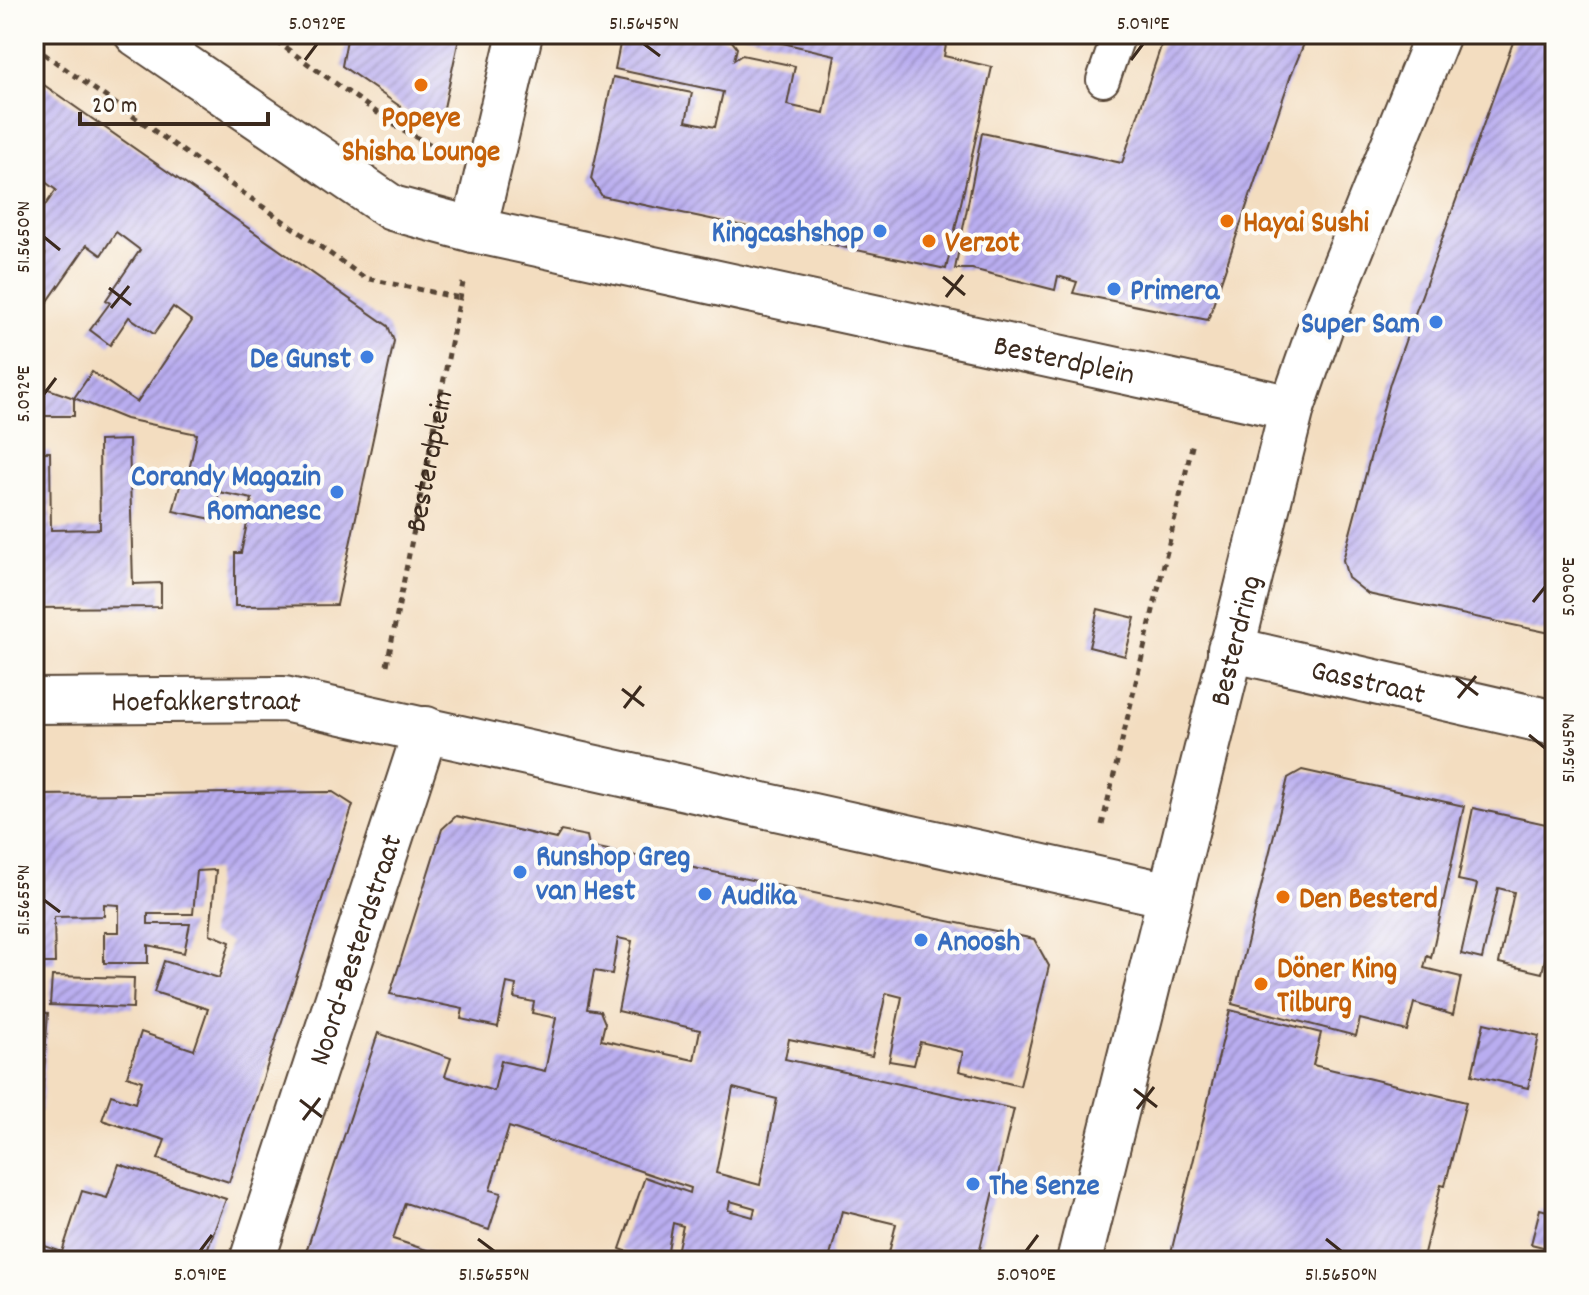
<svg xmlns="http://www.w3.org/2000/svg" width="1589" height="1295" font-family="Dekko,sans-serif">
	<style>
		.building { fill: url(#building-hatch); fill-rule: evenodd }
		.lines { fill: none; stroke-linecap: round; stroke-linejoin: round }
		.service-casing { stroke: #574536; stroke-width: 36 }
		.minor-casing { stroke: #574536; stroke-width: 48 }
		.tertiary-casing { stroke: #574536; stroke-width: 48 }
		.path { stroke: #574536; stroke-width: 5; stroke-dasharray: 6 6; stroke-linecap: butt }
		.service { stroke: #fff; stroke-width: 32 }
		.minor { stroke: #fff; stroke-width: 44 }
		.tertiary { stroke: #fff; stroke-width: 44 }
		.ticks { fill: none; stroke: #3b2a1e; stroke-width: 3 }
		.food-dot { fill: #e8710a; stroke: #fdfcf7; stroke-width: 3 }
		.shop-dot { fill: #3f7fe0; stroke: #fdfcf7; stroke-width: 3 }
		.labels { text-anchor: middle; stroke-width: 8; stroke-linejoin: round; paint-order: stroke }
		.food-label { font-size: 30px; font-weight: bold; fill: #c56008; stroke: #fdfcf7; text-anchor: start }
		.shop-label { font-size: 30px; font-weight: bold; fill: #366cbe; stroke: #fdfcf7; text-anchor: start }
		.street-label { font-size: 30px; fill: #3b2a1e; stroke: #fdfcf7 }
		.neatline { fill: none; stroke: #3b2a1e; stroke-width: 3 }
		.ticks-label { font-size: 20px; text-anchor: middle; fill: #3b2a1e }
	</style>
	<defs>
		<pattern id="building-hatch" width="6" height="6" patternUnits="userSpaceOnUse" patternTransform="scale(2)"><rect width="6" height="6" fill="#b9adf0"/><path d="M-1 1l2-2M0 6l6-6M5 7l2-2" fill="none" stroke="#988dc2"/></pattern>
	</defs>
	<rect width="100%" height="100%" fill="#fdfcf7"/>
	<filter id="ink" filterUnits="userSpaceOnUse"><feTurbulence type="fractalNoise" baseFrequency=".0125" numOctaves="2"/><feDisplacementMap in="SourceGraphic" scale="16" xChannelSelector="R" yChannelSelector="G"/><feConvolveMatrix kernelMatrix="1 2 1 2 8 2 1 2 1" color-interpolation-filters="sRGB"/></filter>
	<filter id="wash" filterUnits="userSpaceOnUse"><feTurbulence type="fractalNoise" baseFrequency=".006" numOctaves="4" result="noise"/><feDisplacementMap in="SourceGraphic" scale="32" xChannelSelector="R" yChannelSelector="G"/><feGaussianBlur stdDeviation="1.8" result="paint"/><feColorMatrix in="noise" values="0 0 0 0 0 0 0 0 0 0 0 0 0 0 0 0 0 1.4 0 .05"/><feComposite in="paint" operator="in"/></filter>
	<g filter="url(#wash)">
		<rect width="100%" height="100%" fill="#f3ddc0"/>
		<g id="blocks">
			<g class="building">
				<polygon points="348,34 460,34 442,117 424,123 342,66"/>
				<polygon points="622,34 702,34 731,40 737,48 734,60 742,55 795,66 787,105 824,113 835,55 743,34 948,34 944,56 992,67 946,269 602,196 591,179 613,77 692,93 686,121 715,127 723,92 615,69"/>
				<polygon points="1165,34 1308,34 1291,75 1208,320 1073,293 1077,282 1058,276 1055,290 972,269 955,269 982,133 1122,163"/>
				<polygon points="1516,34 1555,34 1555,634 1368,594 1348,578 1343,560 1390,383"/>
				<polygon points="34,78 388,326 394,341 337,605 235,606 235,553 241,553 252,499 219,492 212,519 173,511 181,482 186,484 197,434 126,419 74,398 92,372 137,402 192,321 173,307 154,334 129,317 110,345 90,330 110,303 106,300 140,250 116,232 101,255 87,245 48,301 45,299 37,310 34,308 34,270 45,254 34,247 34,221 56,190 37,176 34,181"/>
				<polygon points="34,384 74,398 74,416 34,416"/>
				<polygon points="129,440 133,584 161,583 161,607 34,608 34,452 50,452 51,530 100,529 99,441"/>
				<polygon points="1098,609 1135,618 1125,656 1089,647"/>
				<polygon points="1302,770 1464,806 1431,958 1427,956 1424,968 1461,977 1453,1015 1414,1003 1407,1031 1360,1019 1356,1036 1232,1004 1288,778"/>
				<polygon points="333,792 353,805 229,1182 158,1159 165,1140 102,1120 111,1095 135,1103 142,1081 127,1076 141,1032 194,1050 208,1009 154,992 164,961 219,978 230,942 210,934 216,870 197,871 193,914 148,914 148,924 190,924 184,953 148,945 148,963 104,963 104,932 119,932 119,905 104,904 104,916 54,917 55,963 34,963 34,795"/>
				<polygon points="1473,808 1555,826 1555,915 1542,973 1499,963 1514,892 1498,888 1482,959 1461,954 1477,884 1458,880"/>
				<path d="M456,816L556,839L561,831L587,836L589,846L1034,939L1049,966L1020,1086L959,1071L963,1052L920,1042L914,1065L889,1061L902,997L886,993L872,1056L789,1039L785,1059L1014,1109L977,1261H887L896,1224L842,1211L830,1256L848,1261H721L709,1258L708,1261H675L683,1226L673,1223L666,1261H636L637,1255L620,1249L645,1177L690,1193L691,1188L509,1127L490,1190L501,1193L489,1230L405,1203L393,1239L460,1261H303L378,1033L451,1058L445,1076L494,1091L501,1061L545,1071L556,1018L532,1013L534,1002L514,998L516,985L507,983L498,1027L461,1019L463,1009L390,994L442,829ZM618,938L632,941L618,1011L700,1030L694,1060L601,1040L605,1023L600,1011L587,1009L594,971L612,974ZM733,1088L777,1099L760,1185L716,1173ZM730,1201L755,1208L753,1217L728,1210Z"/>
				<polygon points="52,976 134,978 133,1008 50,1005"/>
				<polygon points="1230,1010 1321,1033 1313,1065 1466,1102 1445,1186 1441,1185 1423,1257 1435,1261 1169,1261"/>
				<polygon points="34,1012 48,1013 41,1112 34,1110"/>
				<polygon points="1484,1023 1539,1036 1528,1088 1472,1075"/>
				<polygon points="119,1164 226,1199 203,1261 40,1261 45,1246 62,1252 82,1191 107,1198"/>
				<polygon points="1540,1209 1555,1213 1555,1250 1531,1244"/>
			</g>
		</g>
	</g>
	<g filter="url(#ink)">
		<use href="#blocks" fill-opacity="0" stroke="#574536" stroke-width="2"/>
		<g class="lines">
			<g class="service-casing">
				<polyline id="service" points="1103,80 1119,34"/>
			</g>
			<g class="minor-casing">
				<g id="minor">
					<path id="s2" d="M137,34L392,208L474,230L1292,408"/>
					<polyline points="474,230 520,34"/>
					<path id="s3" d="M1230,649L1555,723"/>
					<path id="s4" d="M34,701L284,699L1169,895"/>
					<path id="s5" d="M252,1261L426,729"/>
				</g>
			</g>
			<g class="tertiary-casing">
				<g id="tertiary">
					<path id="s6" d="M1079,1261L1292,408L1324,317L1438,34"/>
				</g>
			</g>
			<g class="path">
				<polyline points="266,34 403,131 438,148"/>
				<polyline points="34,47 365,278 460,298"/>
				<path id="s1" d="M387,665L463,283"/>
				<polyline points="1102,825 1193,442"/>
			</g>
			<use href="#service" class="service"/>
			<use href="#minor" class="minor"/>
			<use href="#tertiary" class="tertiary"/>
		</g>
	</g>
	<path class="ticks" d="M644,44L660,56M305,60L317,44M1131,60L1143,44M44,237L60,250M943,277L965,295M109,288L131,305M946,297L963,275M111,308L129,286M44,394L56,378M1533,602L1545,587M1456,678L1478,695M622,689L644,706M1458,698L1476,676M624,708L641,686M1529,735L1545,748M44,900L60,912M1134,1089L1157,1107M300,1100L322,1117M1137,1109L1154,1087M303,1120L320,1098M478,1239L494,1251M1326,1239L1341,1251M200,1251L212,1235M1026,1251L1038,1235"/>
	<g class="food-dot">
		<circle cx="421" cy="85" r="8"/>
		<circle cx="1227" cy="221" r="8"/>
		<circle cx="929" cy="241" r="8"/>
		<circle cx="1283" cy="897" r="8"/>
		<circle cx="1261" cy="984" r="8"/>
	</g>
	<g class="shop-dot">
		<circle cx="880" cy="231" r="8"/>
		<circle cx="1114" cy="289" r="8"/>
		<circle cx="1436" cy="322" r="8"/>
		<circle cx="367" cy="357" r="8"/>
		<circle cx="337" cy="492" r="8"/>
		<circle cx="520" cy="872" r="8"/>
		<circle cx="705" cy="894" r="8"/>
		<circle cx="921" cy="940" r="8"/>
		<circle cx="973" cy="1184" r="8"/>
	</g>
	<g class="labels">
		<g class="food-label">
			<text x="421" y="126" text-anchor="middle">Popeye<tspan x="421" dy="34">Shisha Lounge</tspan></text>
			<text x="1243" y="231">Hayai Sushi</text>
			<text x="945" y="251">Verzot</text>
			<text x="1299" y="907">Den Besterd</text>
			<text x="1277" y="977">Döner King<tspan x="1277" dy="34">Tilburg</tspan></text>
		</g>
		<g class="shop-label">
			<text x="864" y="241" text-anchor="end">Kingcashshop</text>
			<text x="1130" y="299">Primera</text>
			<text x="1420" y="332" text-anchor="end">Super Sam</text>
			<text x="351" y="367" text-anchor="end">De Gunst</text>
			<text x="321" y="485" text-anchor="end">Corandy Magazin<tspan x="321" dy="34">Romanesc</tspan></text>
			<text x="536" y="865">Runshop Greg<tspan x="536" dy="34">van Hest</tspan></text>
			<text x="721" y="904">Audika</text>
			<text x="937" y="950">Anoosh</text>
			<text x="989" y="1194">The Senze</text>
		</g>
		<g class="street-label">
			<text dy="10" stroke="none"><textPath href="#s2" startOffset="998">Besterdplein</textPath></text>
			<text dy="10" stroke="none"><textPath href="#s1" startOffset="208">Besterdplein</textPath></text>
			<text dy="10" stroke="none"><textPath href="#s6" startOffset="640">Besterdring</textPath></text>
			<text dy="10" stroke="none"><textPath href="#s3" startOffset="142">Gasstraat</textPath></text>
			<text dy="10" stroke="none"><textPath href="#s4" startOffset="172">Hoefakkerstraat</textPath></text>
			<text dy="10" stroke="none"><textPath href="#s5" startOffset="328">Noord-Besterdstraat</textPath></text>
		</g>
	</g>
	<rect width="1589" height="1295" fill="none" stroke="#fdfcf7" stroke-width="88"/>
	<path d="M80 112v12h188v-12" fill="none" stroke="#3b2a1e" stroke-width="4"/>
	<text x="92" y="112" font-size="24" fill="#3b2a1e" stroke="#fdfcf7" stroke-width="6" paint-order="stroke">20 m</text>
	<rect x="44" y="44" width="1501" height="1207" class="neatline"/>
	<g class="ticks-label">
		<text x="317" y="29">5.092°E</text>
		<text x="644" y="29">51.5645°N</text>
		<text x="1143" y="29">5.091°E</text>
		<text transform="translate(22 237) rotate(-90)" y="7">51.5650°N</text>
		<text transform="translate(22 394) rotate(-90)" y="7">5.092°E</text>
		<text transform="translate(1567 587) rotate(-90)" y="7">5.090°E</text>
		<text transform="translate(1567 748) rotate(-90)" y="7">51.5645°N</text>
		<text transform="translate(22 900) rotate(-90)" y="7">51.5655°N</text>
		<text x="200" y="1280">5.091°E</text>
		<text x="494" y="1280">51.5655°N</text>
		<text x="1026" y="1280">5.090°E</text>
		<text x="1341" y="1280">51.5650°N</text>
	</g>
</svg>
